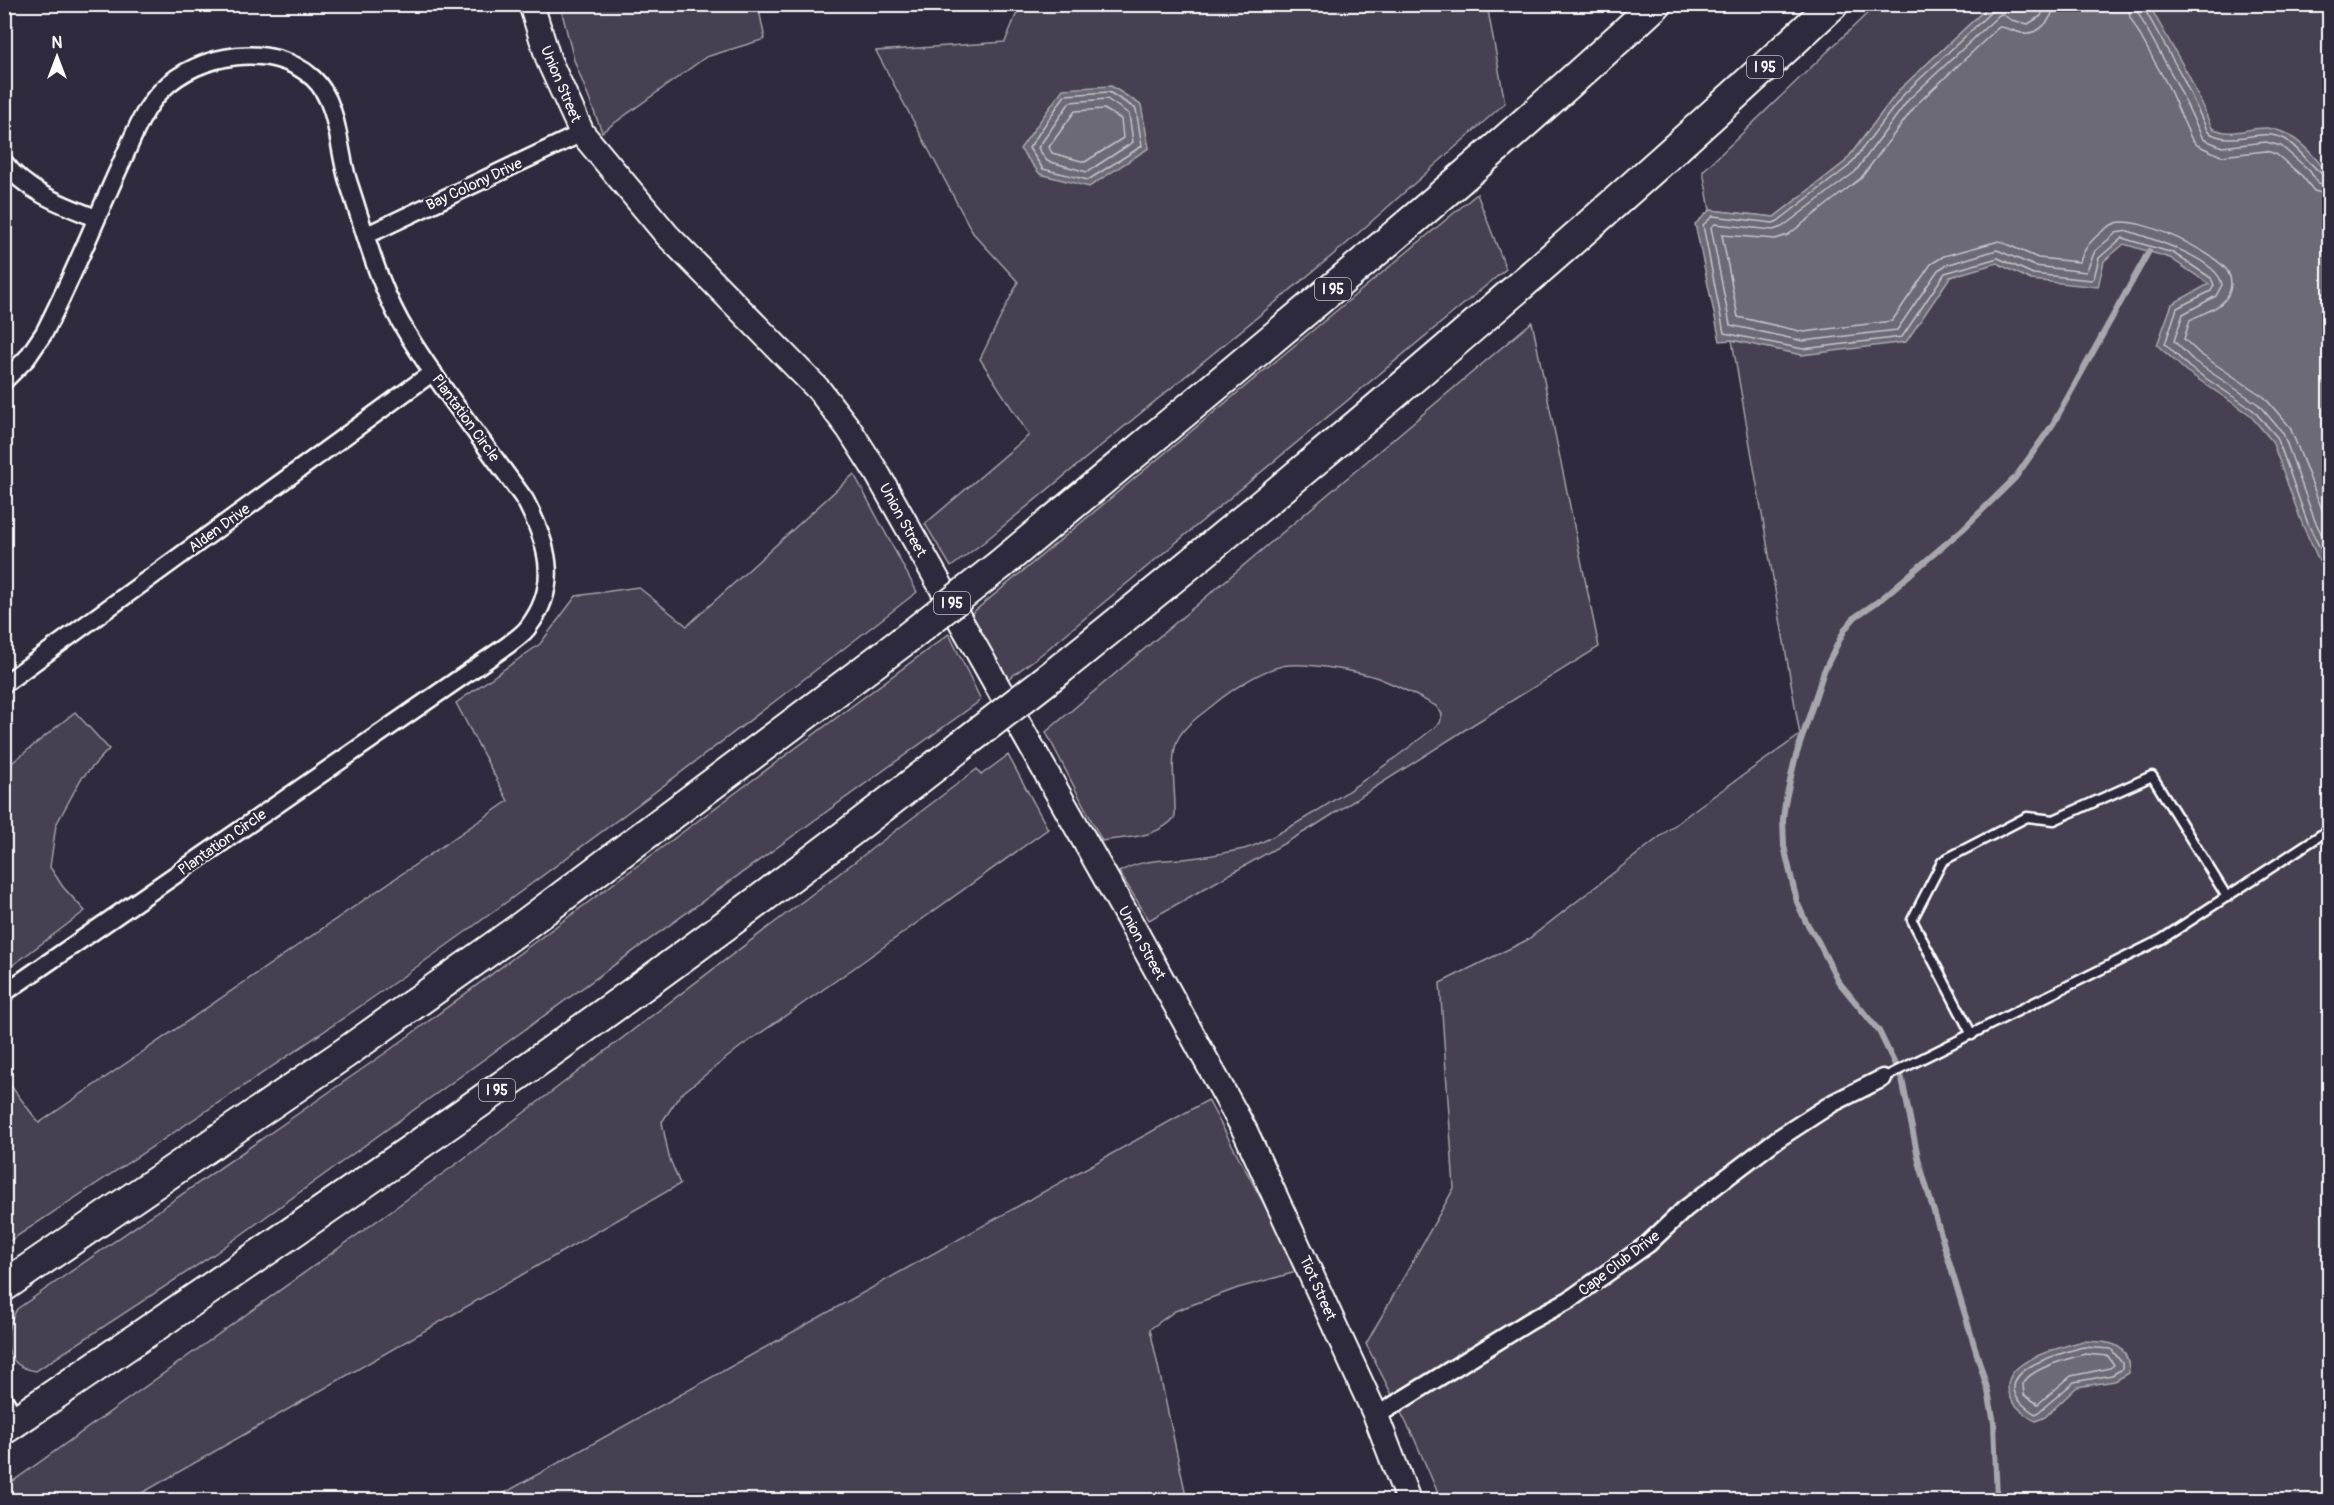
<svg xmlns="http://www.w3.org/2000/svg" width="2334" height="1505" font-family="Pangolin,sans-serif">
	<rect width="100%" height="100%" fill="#2f2a3d"/>
	<filter id="ink" filterUnits="userSpaceOnUse"><feTurbulence type="fractalNoise" baseFrequency=".0167" numOctaves="2"/><feDisplacementMap in="SourceGraphic" scale="12" xChannelSelector="R" yChannelSelector="G"/><feConvolveMatrix kernelMatrix="1 2 1 2 8 2 1 2 1" color-interpolation-filters="sRGB"/></filter>
	<g filter="url(#ink)">
		<!-- green -->
		<g fill="#464152" stroke="#a2a0a8" stroke-width="1.5">
			<path d="M 560,5 L 758,5 L 765,39 L 706,57 L 602,132 L 574,60 Z"/>
			<path d="M 1020,5 L 1487,5 L 1505,103 L 1345,245 L 984,542 L 951,567 L 925,524 L 1029,435 L 980,359 L 1018,282 L 973,233 L 876,51 L 1005,42 Z"/>
			<path d="M 1876,5 L 1990,5 L 1899,90 L 1845,162 L 1774,217 L 1710,210 L 1703,171 Z"/>
			<path d="M 1994,5 L 2329,5 L 2329,1500 L 1441,1500 L 1414,1438 L 1366,1344 L 1454,1188 L 1440,983 L 1527,940 L 1698,807 L 1800,735 L 1732,340 L 1802,355 Z"/>
			<path d="M 1477,194 L 1506,269 L 1043,653 L 1008,679 L 971,614 Z"/>
			<path d="M 1532,322 L 1599,647 L 1474,724 L 1313,827 L 1149,920 L 1119,872 C 1140,860 1157,861 1181,859 C 1201,858 1224,853 1244,849 C 1263,844 1280,832 1297,823 C 1350,792 1393,761 1440,723 L 1442,714 L 1436,706 C 1419,697 1401,687 1383,680 C 1365,672 1309,663 1289,665 C 1265,667 1231,690 1213,705 C 1201,715 1180,728 1176,744 C 1170,763 1176,796 1175,817 C 1158,838 1128,837 1102,841 L 1046,732 Z"/>
			<path d="M 854,474 L 917,592 C 770,706 622,818 471,928 C 319,1038 161,1141 5,1244 L 5,1078 L 39,1123 L 508,801 L 456,703 L 540,644 L 576,596 L 638,587 L 687,626 Z"/>
			<path d="M 949,634 L 981,700 L 213,1255 L 36,1371 C 1,1366 2,1333 17,1309 L 391,1049 Z"/>
			<path d="M 75,712 L 109,749 L 81,779 L 56,825 L 50,867 L 63,887 L 85,911 L 5,971 L 5,773 L 13,762 Z"/>
			<path d="M 1008,755 L 1048,829 L 854,968 L 739,1048 L 680,1095 L 662,1122 L 669,1157 L 680,1184 L 130,1500 L 5,1500 L 5,1487 L 459,1162 L 977,769 L 981,775 Z"/>
			<path d="M 1208,1100 L 1300,1271 L 1238,1288 L 1175,1311 L 1150,1329 L 1187,1500 L 492,1500 Z"/>
		</g>
		<!-- water -->
		<g fill="#6d6a77" stroke="#a7a6ad" stroke-width="1.5">
			<path d="M 2035,4 L 2149,5 L 2189,76 L 2212,128 C 2232,138 2247,127 2267,128 C 2293,130 2316,157 2329,176 L 2329,582 L 2303,526 L 2272,441 L 2249,414 L 2186,371 L 2157,345 L 2172,304 L 2209,284 L 2170,258 L 2124,244 L 2104,261 L 2098,287 L 2031,280 L 1997,263 L 1950,277 L 1906,342 L 1802,355 L 1732,340 L 1720,341 L 1695,224 L 1710,210 L 1774,217 L 1845,162 L 1899,90 L 1990,5 L 2005,5 L 2026,11 Z"/>
			<path d="M 1111,86 L 1141,105 L 1149,148 L 1089,187 L 1040,174 L 1020,149 L 1063,89 Z"/>
			<path d="M 2083,1341 C 2109,1342 2129,1341 2129,1373 L 2115,1381 L 2077,1387 L 2045,1417 L 2036,1421 C 2028,1418 2013,1405 2010,1396 C 1996,1361 2060,1348 2083,1341 Z"/>
		</g>
		<g fill="none" stroke-linecap="round" stroke-linejoin="round">
			<!-- shore -->
			<g stroke="#c5c3c9" stroke-width="1.5">
				<path d="M 1994,4 L 1992,11 L 1904,94 L 1849,166 L 1778,221 L 1773,223 L 1713,216 L 1703,225 L 1724,333 L 1803,349 L 1902,337 L 1945,273 L 1998,258 L 2033,274 L 2091,280 L 2094,278 L 2099,258 L 2122,238 L 2173,253 L 2211,278 L 2214,285 L 2211,291 L 2177,308 L 2165,344 L 2189,367 L 2253,410 L 2277,437 L 2308,524 L 2330,568"/>
				<path d="M 2045,4 L 2041,16 L 2028,24 L 2011,20 L 2002,14 L 1999,15 L 1909,99 L 1855,172 L 1782,227 L 1773,230 L 1715,224 L 1711,227 L 1730,325 L 1803,341 L 1897,330 L 1938,270 L 1946,265 L 1997,250 L 2035,266 L 2086,272 L 2095,251 L 2116,233 L 2128,231 C 2150,238 2219,259 2222,285 L 2216,296 L 2183,314 L 2174,341 L 2194,361 L 2258,404 L 2283,433 L 2315,521 L 2330,551"/>
				<path d="M 2054,4 C 2053,20 2039,35 2022,33 C 2014,32 2007,27 1999,27 L 1916,105 L 1861,178 L 1788,235 L 1775,239 L 1722,235 L 1738,317 L 1804,332 L 1892,321 L 1931,264 L 1944,256 L 1999,241 L 2038,258 L 2079,262 C 2082,259 2082,254 2085,250 C 2090,241 2106,226 2116,223 C 2137,215 2217,253 2228,272 C 2232,279 2232,288 2228,295 C 2222,308 2202,313 2190,320 L 2184,339 L 2200,354 L 2264,397 L 2290,427 L 2330,530"/>
				<path d="M 2128,4 L 2130,17 L 2168,86 L 2191,138 L 2197,145 L 2221,156 L 2266,151 L 2276,154 L 2302,176 L 2314,191 L 2330,195"/>
				<path d="M 2137,4 L 2138,13 L 2176,82 L 2203,139 L 2222,147 L 2266,142 L 2281,146 L 2309,170 L 2318,183 L 2330,186"/>
				<path d="M 2144,4 L 2145,10 L 2183,78 L 2208,132 C 2233,148 2259,126 2285,139 C 2297,146 2321,178 2330,179"/>
				<path d="M 1109,92 L 1136,109 L 1142,146 L 1088,180 L 1043,169 L 1029,148 L 1065,95 Z"/>
				<path d="M 1107,99 L 1129,114 L 1133,142 L 1087,172 L 1047,161 L 1038,148 L 1070,102 Z"/>
				<path d="M 1104,109 L 1121,119 L 1123,138 L 1085,162 L 1052,153 L 1049,147 L 1075,111 Z"/>
				<path d="M 2083,1347 L 2111,1349 L 2122,1363 L 2122,1369 L 2112,1375 L 2074,1382 L 2036,1414 C 2031,1412 2019,1402 2016,1396 C 2002,1366 2065,1353 2083,1347 Z"/>
				<path d="M 2085,1354 L 2108,1356 L 2114,1365 L 2110,1368 L 2071,1376 L 2038,1404 L 2024,1395 L 2023,1384 C 2030,1368 2068,1359 2085,1354 Z"/>
			</g>
			<!-- stream -->
			<path stroke="#a7a6ad" stroke-width="6" d="M 1997,1500 L 1994,1423 L 1988,1391 L 1919,1162 L 1902,1079 L 1879,1031 L 1838,981 L 1818,941 L 1806,922 L 1797,902 L 1784,846 L 1783,819 L 1785,803 L 1795,759 L 1824,671 L 1845,629 L 1855,617 L 1880,600 L 1963,529 L 2015,478 L 2053,424 L 2149,251"/>
			<!-- service casing -->
			<g stroke="#fff" stroke-width="13">
				<g id="service">
					<path d="M 1972,1035 L 1912,920 L 1942,862 L 1946,859 L 2027,817 L 2054,820 L 2152,776 L 2227,897"/>
					<path d="M 1883,1078 L 2162,939 L 2330,829"/>
					<path d="M 4,1392 L 18,1415"/>
				</g>
			</g>
			<!-- minor casing -->
			<g stroke="#fff" stroke-width="21">
				<g id="minor">
					<path d="M 4,162 C 26,192 63,205 96,218"/>
					<path d="M 367,235 L 582,133"/>
					<path d="M 4,381 L 27,358 L 44,333 C 72,279 95,221 120,166 C 132,140 142,110 162,90 C 198,53 273,41 313,78 C 339,102 338,149 348,181 C 365,232 379,289 408,335 C 443,392 486,445 525,500 C 547,542 561,584 529,626 C 524,634 515,639 508,645 L 4,993"/>
					<path d="M 4,684 L 433,372"/>
					<path d="M 1376,1416 L 1530,1321 L 1569,1300 L 1648,1244 L 1685,1209 L 1776,1140 L 1833,1103 L 1883,1078"/>
				</g>
			</g>
			<!-- secondary casing -->
			<g stroke="#fff" stroke-width="28">
				<path id="secondary" d="M 531,4 L 549,61 L 582,133 L 667,235 L 819,390 L 849,429 L 877,473 L 1122,907 L 1245,1131 L 1376,1416 L 1408,1500"/>
			</g>
			<!-- motorway casing -->
			<g stroke="#fff" stroke-width="34">
				<g id="motorway">
					<path d="M 1001,564 C 1222,380 1445,200 1656,4"/>
					<path d="M 1054,674 C 1321,460 1583,238 1833,4"/>
					<path d="M 4,1286 L 345,1053 L 519,929 L 902,642"/>
					<path d="M 4,1429 C 329,1208 654,988 962,745"/>
				</g>
			</g>
			<!-- service -->
			<use href="#service" stroke="#2f2a3d" stroke-width="8"/>
			<!-- minor -->
			<use href="#minor" stroke="#2f2a3d" stroke-width="16"/>
			<!-- secondary -->
			<use href="#secondary" stroke="#2f2a3d" stroke-width="24"/>
			<!-- motorway -->
			<use href="#motorway" stroke="#2f2a3d" stroke-width="30"/>
			<!-- motorway-bridge casing -->
			<g stroke="#fff" stroke-width="34" stroke-linecap="butt">
				<g id="motorway-bridge">
					<path d="M 902,642 L 1001,564"/>
					<path d="M 962,745 L 1054,674"/>
				</g>
			</g>
			<!-- motorway-bridge -->
			<use href="#motorway-bridge" stroke="#2f2a3d" stroke-width="30"/>
		</g>
	</g>
	<g text-anchor="middle" stroke-width="4.5" stroke-linejoin="round" paint-order="stroke">
		<!-- shield labels -->
		<g fill="#2f2a3d" stroke="#c1bfc5" stroke-width="1.5">
			<rect x="1747" y="56" width="36" height="22" rx="4.5"/>
			<rect x="1315" y="278" width="36" height="22" rx="4.5"/>
			<rect x="934" y="592" width="36" height="22" rx="4.5"/>
			<rect x="479" y="1079" width="36" height="22" rx="4.5"/>
		</g>
		<g font-size="14" font-weight="bold" fill="#fff">
			<text x="1765" y="72">I 95</text>
			<text x="1333" y="294">I 95</text>
			<text x="952" y="608">I 95</text>
			<text x="497" y="1095">I 95</text>
		</g>
		<!-- street labels -->
		<g font-size="15" fill="#fff" stroke="#2f2a3d">
			<text transform="translate(561 84) rotate(67)" y="5">Union Street</text>
			<text transform="translate(474 184) rotate(-25)" y="5">Bay Colony Drive</text>
			<text transform="translate(466 418) rotate(54)" y="5">Plantation Circle</text>
			<text transform="translate(903 520) rotate(61)" y="5">Union Street</text>
			<text transform="translate(219 528) rotate(-36)" y="5">Alden Drive</text>
			<text transform="translate(222 842) rotate(-35)" y="5">Plantation Circle</text>
			<text transform="translate(1142 943) rotate(61)" y="5">Union Street</text>
			<text transform="translate(1619 1263) rotate(-37)" y="5">Cape Club Drive</text>
			<text transform="translate(1318 1288) rotate(66)" y="5">Tiot Street</text>
		</g>
	</g>
	<!-- margin -->
	<rect width="2334" height="1505" fill="none" stroke="#2f2a3d" stroke-width="24"/>
	<rect x="12" y="12" width="2310" height="1481" fill="none" stroke="#fff" stroke-width="2" filter="url(#ink)"/>
	<!-- north arrow -->
	<g transform="translate(57 57)" stroke="#2f2a3d" stroke-width="4.5" paint-order="stroke">
	<path d="M0-4.5L10 22L0 15L-10 22Z" fill="#ffffff"/>
	<text y="-9" font-size="16" font-weight="bold" text-anchor="middle" fill="#ffffff">N</text>
	</g>
</svg>
